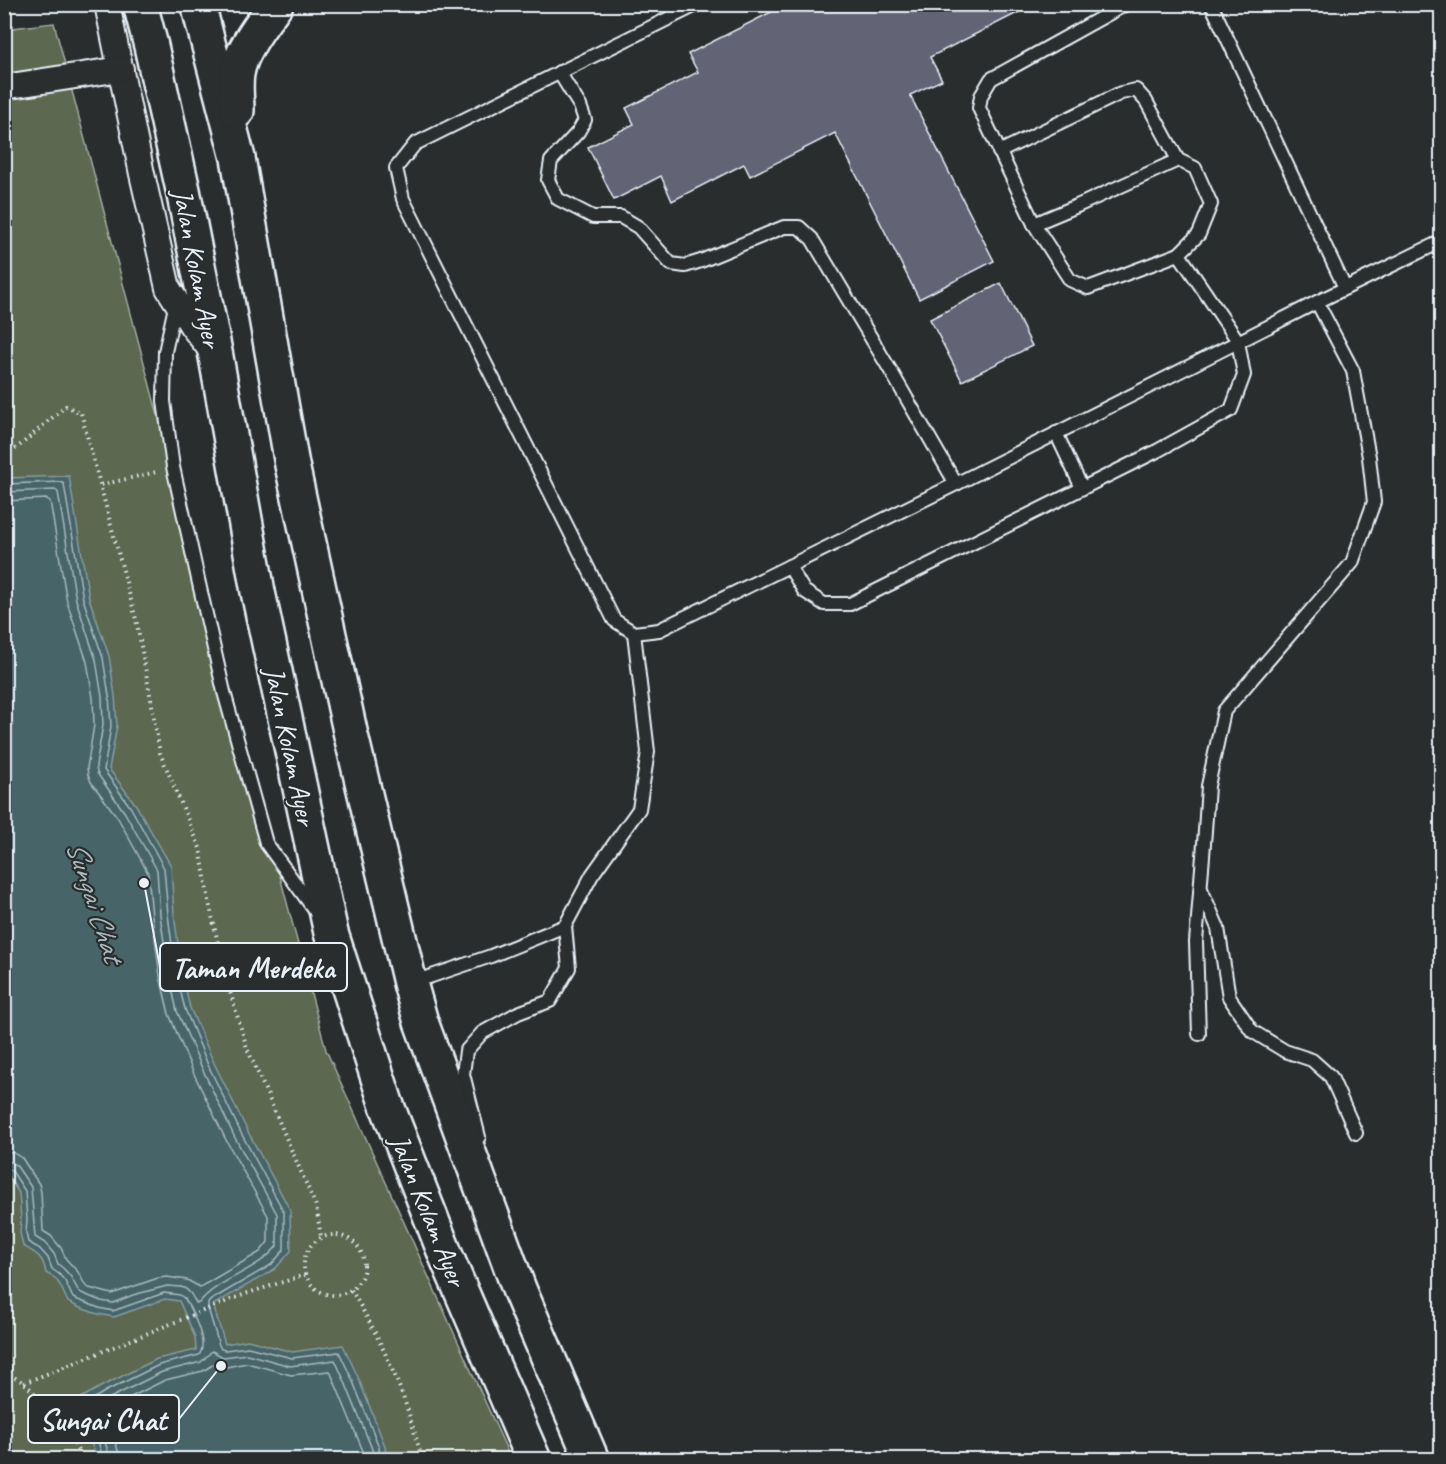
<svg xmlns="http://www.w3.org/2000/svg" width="1446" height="1464" font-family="Caveat,sans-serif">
	<rect width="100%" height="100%" fill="#2a2d2e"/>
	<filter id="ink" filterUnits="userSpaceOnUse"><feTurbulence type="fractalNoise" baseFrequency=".0167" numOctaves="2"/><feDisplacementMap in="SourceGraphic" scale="12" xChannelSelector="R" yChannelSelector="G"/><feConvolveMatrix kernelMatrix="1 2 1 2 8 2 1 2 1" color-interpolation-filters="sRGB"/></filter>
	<g filter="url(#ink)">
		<!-- green -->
		<path fill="#5c674f" stroke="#a2aca4" stroke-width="1.5" d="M 54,23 L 326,1050 L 511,1459 L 5,1459 L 4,29 Z"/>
		<!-- water -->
		<path fill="#476569" stroke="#879da2" stroke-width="1.5" d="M 69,476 L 89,598 L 109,656 L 115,696 L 117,726 L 109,769 L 136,805 L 171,866 L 174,914 L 182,973 L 190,1008 L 214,1063 L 247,1130 L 290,1210 L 291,1251 L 275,1269 L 213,1305 L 225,1344 L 248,1340 L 292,1352 L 343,1345 L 358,1377 L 385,1446 L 386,1459 L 98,1459 L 93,1447 L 68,1407 L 81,1398 L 104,1385 L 157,1359 L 196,1350 L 195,1337 L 179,1301 L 165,1299 L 114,1317 L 98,1314 L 80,1308 L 68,1302 L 60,1285 L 55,1278 L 46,1273 C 43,1256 37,1254 23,1246 L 20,1233 L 21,1220 L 19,1193 L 5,1171 L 5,478 Z"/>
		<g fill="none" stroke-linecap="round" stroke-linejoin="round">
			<!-- shore -->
			<g stroke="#a8b9bf" stroke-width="1.5">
				<path d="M 4,484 L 61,482 L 64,484 L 83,599 L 103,658 L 109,696 L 111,726 L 104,770 L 131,808 L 164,868 L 168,915 L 176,974 L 185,1009 L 208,1065 L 241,1133 L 284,1212 L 284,1250 L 271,1265 L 211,1300 L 208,1303 L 208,1308 L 219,1345 L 221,1349 L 225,1350 L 248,1347 L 292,1358 L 339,1352 L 352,1379 L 379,1447 L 380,1460"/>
				<path d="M 4,492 L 55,490 L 58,492 L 76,600 L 96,660 L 102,697 L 103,725 L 96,766 L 97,773 L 125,813 L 157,870 L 160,915 L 169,975 L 177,1011 L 202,1068 L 234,1136 L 277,1214 L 277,1246 C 257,1272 218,1278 199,1303 L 196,1303 L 191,1294 L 186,1289 L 181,1287 L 167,1286 L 133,1295 L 113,1303 L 101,1301 L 79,1292 L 71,1277 L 64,1269 L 58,1264 L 54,1254 L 45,1243 L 35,1237 L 31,1187 L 16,1165 L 11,1162 L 4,1161"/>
				<path d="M 4,501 L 47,499 L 50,501 L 67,602 L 87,662 L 93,698 L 94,725 L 87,768 L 88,775 L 91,782 L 118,818 L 148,873 L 152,916 L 160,976 L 169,1014 L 193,1072 L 226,1140 L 268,1216 L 268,1242 L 260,1252 L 200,1287 L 187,1280 L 167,1277 L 158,1278 L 112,1294 L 89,1288 L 85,1285 L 78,1272 L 66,1259 L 61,1248 L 51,1236 L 43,1231 L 41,1192 L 39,1184 L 22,1158 L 14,1153 L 4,1152"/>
				<path d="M 4,1168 L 12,1171 L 25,1191 L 27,1220 L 26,1233 L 28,1242 L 40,1249 L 48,1258 L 52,1269 L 59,1274 L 65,1281 L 73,1298 L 99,1308 L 113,1311 L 164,1293 L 180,1295 L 185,1299 C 192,1312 209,1342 199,1355 L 159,1365 L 106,1391 L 78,1408 L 77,1411 L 99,1444 L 103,1460"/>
				<path d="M 110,1460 L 105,1441 L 88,1413 L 88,1409 L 162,1372 L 201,1362 L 212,1351 L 223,1357 L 247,1354 L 290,1366 L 335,1360 L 345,1382 L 372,1449 L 373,1460"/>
				<path d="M 119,1460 C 119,1443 109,1430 100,1416 L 101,1412 L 165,1380 L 203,1371 L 214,1364 L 226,1367 L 247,1363 L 291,1375 L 330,1371 L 363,1451 L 364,1460"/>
			</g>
		</g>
		<!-- building -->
		<g fill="#636476" stroke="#e8f1f8" stroke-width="1.5">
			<path d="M 787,4 L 1035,4 L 930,57 L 942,80 L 910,95 L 994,261 L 919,299 L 835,133 L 750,176 L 744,164 L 672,201 L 661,176 L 614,200 L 588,147 L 634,124 L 626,108 L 698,72 L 688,54 Z"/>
			<path d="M 1001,283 L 1032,346 L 962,381 L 930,319 Z"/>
		</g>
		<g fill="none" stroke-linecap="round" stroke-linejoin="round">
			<!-- lane casing -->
			<g stroke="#e8f1f8" stroke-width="16">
				<g id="lane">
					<path d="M 698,4 L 415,144 L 396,168 L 403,199 L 614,620 L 634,633 L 659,630 L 956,484 L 1317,302 L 1442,241"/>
					<path d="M 1211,4 L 1345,288"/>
					<path d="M 559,72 L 580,106 L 585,120 L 578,132 L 551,161 L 548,180 L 558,199 L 593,217 L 621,217 L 638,227 L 671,264 L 685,266 L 701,261 L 784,227 L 799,227 L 812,239 L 892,373 L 956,484"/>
					<path d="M 999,152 L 1121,93 L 1136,90 L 1146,101 L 1178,160"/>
					<path d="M 1034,224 L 1070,280 L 1088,288 L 1179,254"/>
					<path d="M 176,302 L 165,352 L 164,401 L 173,467 L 200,588 L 224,692 L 266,843 L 316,912"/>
					<path d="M 1056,433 L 1082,488"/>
					<path d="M 789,566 L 804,591 L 824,604 L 850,604 L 1157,451 L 1231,410 L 1244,375 L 1238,341 L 1179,254 L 1199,234 L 1211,204 L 1195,168 L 1178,160 L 1077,206 L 1034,224 L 979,108 L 981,96 L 991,79 L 1126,4"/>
					<path d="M 1201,889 L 1218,928 L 1229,997 L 1252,1031 L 1285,1051 L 1312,1060 L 1331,1077 L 1356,1133"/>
					<path d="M 411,983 L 491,956 L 565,926"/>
					<path d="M 1199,1034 L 1196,942 L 1205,831 L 1208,786 L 1224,711 L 1352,563 L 1374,502 L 1369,457 L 1353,371 L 1317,302"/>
					<path d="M 479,1137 L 463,1074 L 466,1051 L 482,1033 L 518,1013 L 550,1001 L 569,968 L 565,926 L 592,875 L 639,809 L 648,752 L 634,633"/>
				</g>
			</g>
			<!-- street casing -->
			<g stroke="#e8f1f8" stroke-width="28">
				<g id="street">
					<path d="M 107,4 L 142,174 L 168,288 L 192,326 L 213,353"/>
					<path d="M 4,87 L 121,69"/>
				</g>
			</g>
			<!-- secondary casing -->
			<g stroke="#e8f1f8" stroke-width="38">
				<g id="secondary">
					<path d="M 140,4 L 151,46 L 183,190 L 216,357 L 258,592 L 331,933 L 386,1103 L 446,1256 L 534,1460"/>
					<path d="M 198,4 L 238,158 L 292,465 L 350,731 L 410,983 L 421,1022 L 519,1289 L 592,1460"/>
					<path d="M 237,111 C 237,99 235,86 237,74 C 240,51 263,22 276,4"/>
				</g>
			</g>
			<!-- path -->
			<g stroke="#e8f1f8" stroke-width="4" stroke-dasharray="1.5 4.5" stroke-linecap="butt">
				<path d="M 4,454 L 17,448 L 66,406 L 81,413 L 136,619 L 152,705 L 160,753 L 200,848 L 210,907 L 225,975 L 247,1048 L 316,1206 L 321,1237"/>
				<path d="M 101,485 L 156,472"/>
				<circle cx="334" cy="1265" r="30"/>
				<path d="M 351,1290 C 374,1327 394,1369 408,1411 C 413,1427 418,1443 422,1460"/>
				<path d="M 4,1372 C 11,1376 19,1379 25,1384 C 43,1400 74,1437 82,1460"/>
				<path d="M 24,1383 L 245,1294 L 305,1275"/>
			</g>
			<!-- lane -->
			<use href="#lane" stroke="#2a2d2e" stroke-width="12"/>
			<!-- street -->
			<use href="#street" stroke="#2a2d2e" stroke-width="24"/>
			<!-- secondary -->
			<use href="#secondary" stroke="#2a2d2e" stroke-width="33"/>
		</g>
	</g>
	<g text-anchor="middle" stroke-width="4.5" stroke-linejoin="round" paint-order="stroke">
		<!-- street labels -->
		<g font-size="28" fill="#e8f1f8" stroke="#2a2d2e">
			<text transform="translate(198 268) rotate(79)" y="10">Jalan Kolam Ayer</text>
			<text transform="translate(291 746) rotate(78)" y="10">Jalan Kolam Ayer</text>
			<text transform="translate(429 1210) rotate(68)" y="10">Jalan Kolam Ayer</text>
		</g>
		<!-- water labels -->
		<g font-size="30" font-style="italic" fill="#a8b9bf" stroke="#2a2d2e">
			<text transform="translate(95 901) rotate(72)" y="10">Sungai Chat</text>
		</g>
	</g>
	<!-- callouts -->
	<path fill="none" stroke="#e8f1f8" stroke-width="2" d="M144 883L160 967M221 1366L179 1419"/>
	<g fill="#e8f1f8" stroke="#2a2d2e" stroke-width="2">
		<circle cx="144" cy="883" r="6"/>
		<circle cx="221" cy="1366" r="6"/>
	</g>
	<g fill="#2a2d2e" stroke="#e8f1f8" stroke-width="2">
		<rect x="160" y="943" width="187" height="48" rx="6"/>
		<rect x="28" y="1395" width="151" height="48" rx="6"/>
	</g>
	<g font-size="30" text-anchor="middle" font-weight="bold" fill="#e8f1f8">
		<text x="253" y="978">Taman Merdeka</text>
		<text x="103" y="1430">Sungai Chat</text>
	</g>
	<!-- margin -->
	<rect width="1446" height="1464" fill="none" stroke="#2a2d2e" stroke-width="24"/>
	<rect x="12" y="12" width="1422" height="1440" fill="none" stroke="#e8f1f8" stroke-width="2" filter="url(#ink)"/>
</svg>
